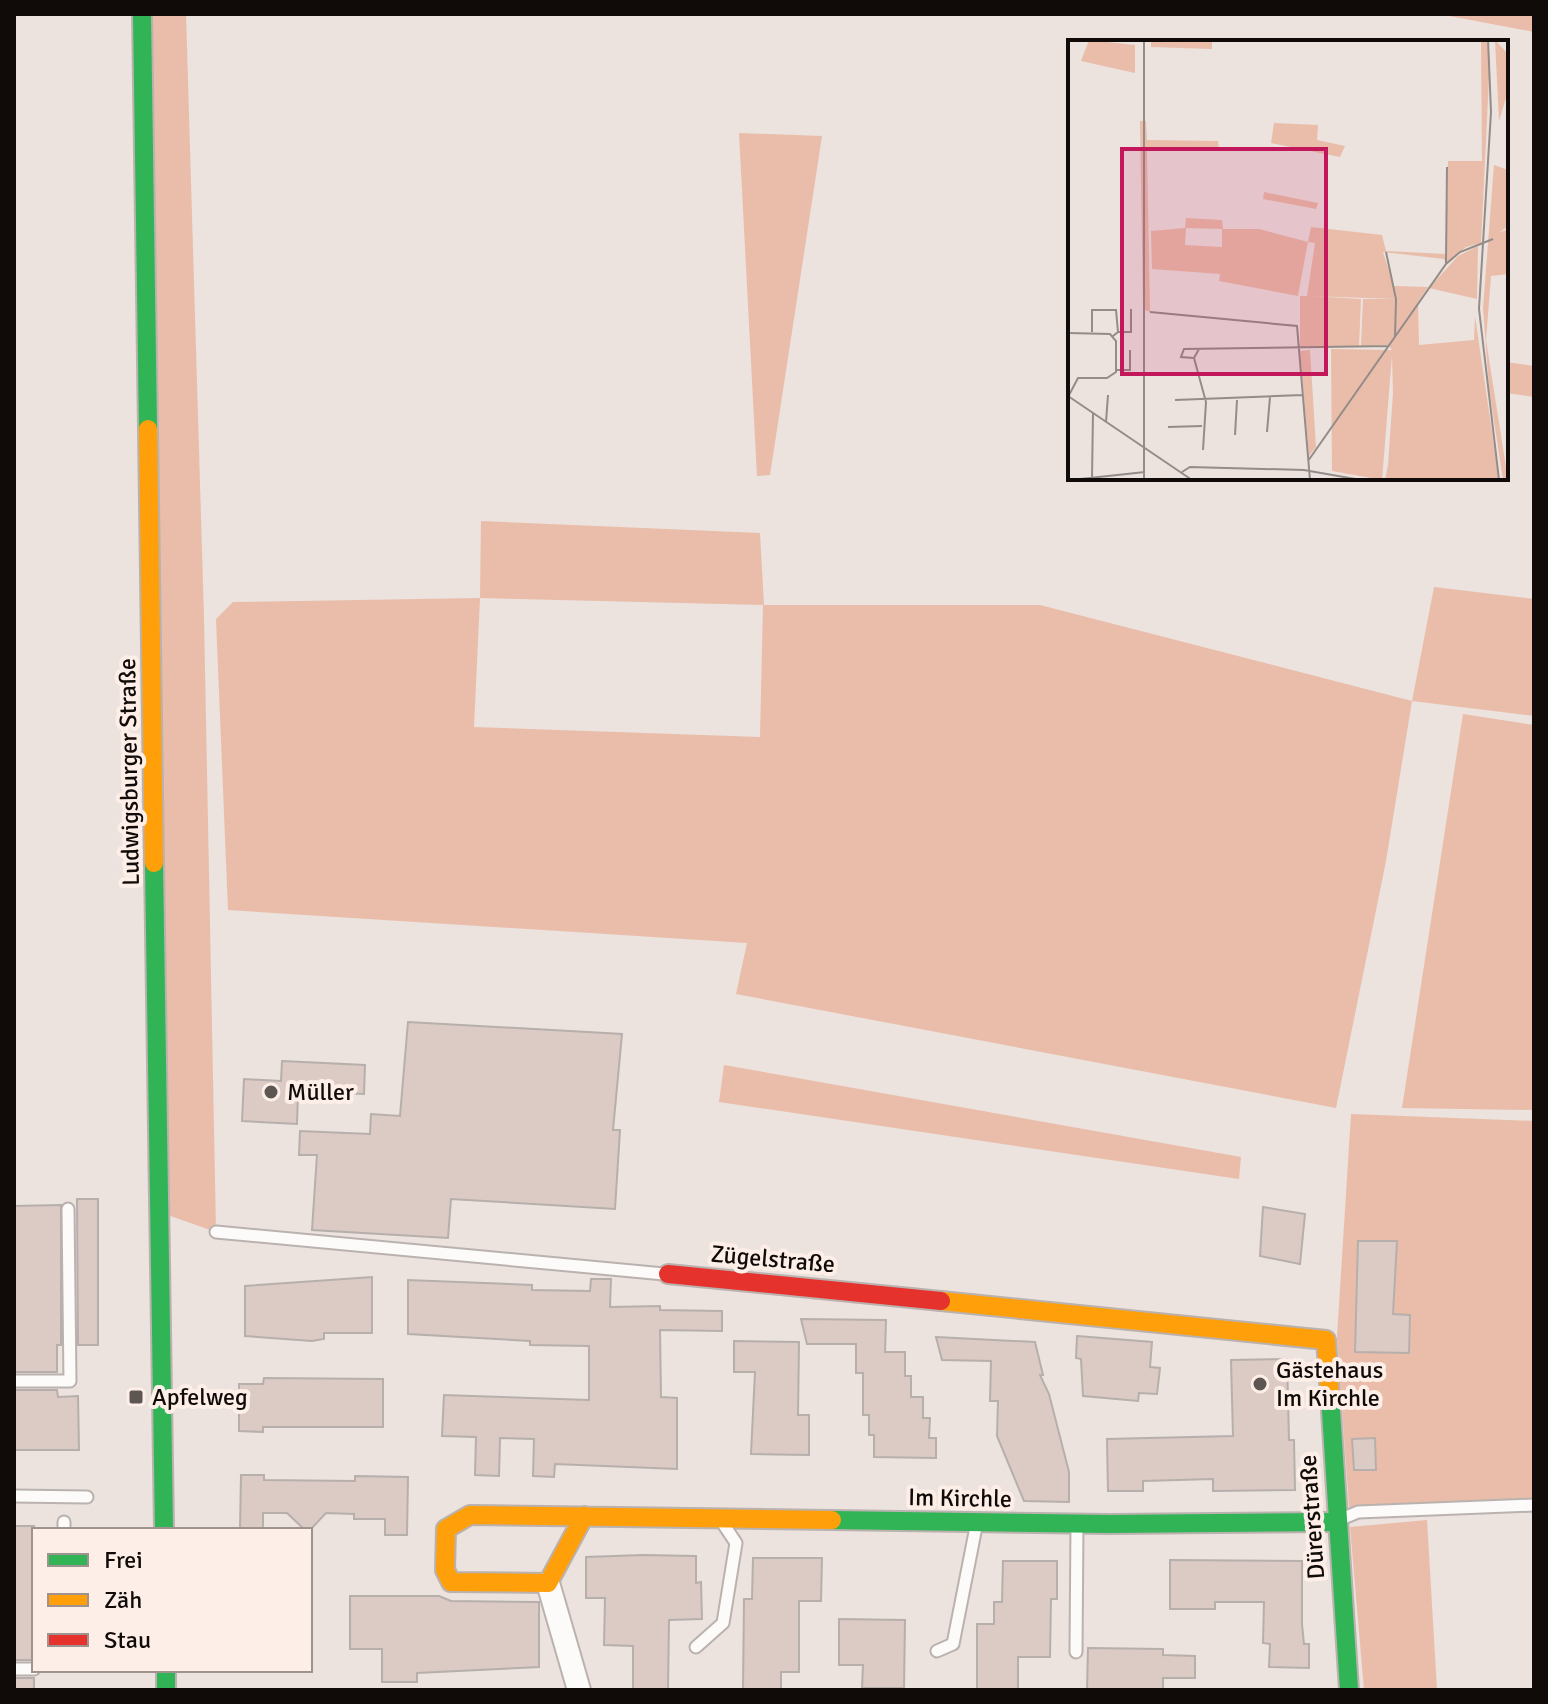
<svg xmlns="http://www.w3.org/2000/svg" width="1548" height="1704" font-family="Signika,sans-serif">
	<rect width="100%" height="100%" fill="#ece2de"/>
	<!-- green -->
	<g fill="#e9bda9" fill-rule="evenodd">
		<path d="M 142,14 L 186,14 L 204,618 L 216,1232 L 159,1212 Z"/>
		<path d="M 1439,14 L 1534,14 L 1534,32 Z"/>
		<path d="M 739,133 L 822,136 L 770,475 L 757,476 Z"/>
		<path d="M 1506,362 L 1534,366 L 1534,397 L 1506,393 Z"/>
		<path d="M 481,521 L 760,533 L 764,605 L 1040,605 L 1412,701 L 1434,587 L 1534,599 L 1534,716 L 1412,701 L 1386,861 L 1336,1108 L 736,994 L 747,943 L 228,910 L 216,619 L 233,602 L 480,598 ZM 480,598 L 763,605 L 760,737 L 474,727 Z"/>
		<path d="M 1463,714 L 1534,725 L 1534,1110 L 1402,1108 Z"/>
		<path d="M 724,1065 L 1241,1157 L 1239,1179 L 719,1102 Z"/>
		<path d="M 1351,1114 L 1534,1121 L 1534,1499 L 1349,1507 L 1337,1337 Z"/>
		<path d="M 1427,1520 L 1437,1690 L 1364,1690 L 1350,1527 Z"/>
	</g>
	<!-- building -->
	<g fill="#dbcbc4" stroke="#b7afac" stroke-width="2">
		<path d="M 408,1022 L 622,1034 L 613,1130 L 620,1130 L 615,1209 L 451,1199 L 448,1238 L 312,1230 L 317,1155 L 299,1155 L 300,1131 L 370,1134 L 371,1114 L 400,1116 Z"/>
		<path d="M 282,1061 L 365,1065 L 364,1094 L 298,1091 L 297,1124 L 242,1121 L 244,1079 L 281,1081 Z"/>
		<path d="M 77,1199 L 98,1199 L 98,1345 L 78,1345 Z"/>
		<path d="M 61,1205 L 61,1345 L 57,1345 L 57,1372 L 14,1372 L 14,1206 Z"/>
		<path d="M 1263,1207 L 1305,1214 L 1300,1264 L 1260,1256 Z"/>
		<path d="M 1358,1241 L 1397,1241 L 1393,1314 L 1410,1315 L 1409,1353 L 1355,1352 Z"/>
		<path d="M 372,1277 L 372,1333 L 324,1333 L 324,1339 L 312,1341 L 245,1336 L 245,1286 Z"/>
		<path d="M 591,1279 L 611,1279 L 610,1307 L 660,1306 L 660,1310 L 722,1311 L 722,1331 L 660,1330 L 661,1397 L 677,1398 L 677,1469 L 555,1464 L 554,1477 L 533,1476 L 534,1439 L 500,1438 L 499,1476 L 475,1475 L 476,1437 L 442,1436 L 444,1395 L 589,1400 L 589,1346 L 530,1345 L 530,1341 L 408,1334 L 408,1280 L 532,1285 L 532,1290 L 590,1291 Z"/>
		<path d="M 801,1319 L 886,1320 L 885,1352 L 905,1352 L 905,1376 L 911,1376 L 911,1397 L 923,1397 L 923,1418 L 930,1418 L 929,1438 L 936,1438 L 936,1458 L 874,1457 L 874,1435 L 869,1435 L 869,1415 L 863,1415 L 863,1373 L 856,1373 L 856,1344 L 807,1344 Z"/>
		<path d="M 1077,1336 L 1152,1342 L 1150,1367 L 1160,1368 L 1157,1394 L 1139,1393 L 1138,1401 L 1083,1396 L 1081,1359 L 1076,1358 Z"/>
		<path d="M 936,1337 L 1035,1342 L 1043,1375 L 1040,1375 L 1049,1394 L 1069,1472 L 1069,1502 L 1024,1501 L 997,1436 L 998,1401 L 990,1401 L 991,1361 L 942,1360 Z"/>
		<path d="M 734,1341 L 799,1342 L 798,1415 L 809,1415 L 809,1455 L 751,1454 L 755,1372 L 734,1372 Z"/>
		<path d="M 1287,1359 L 1289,1440 L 1294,1440 L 1295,1490 L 1213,1491 L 1213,1479 L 1143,1481 L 1143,1491 L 1108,1491 L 1107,1439 L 1233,1436 L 1231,1360 Z"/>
		<path d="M 264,1378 L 383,1379 L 383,1427 L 263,1427 L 263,1432 L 239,1431 L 239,1384 L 263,1384 Z"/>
		<path d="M 14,1390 L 57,1390 L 58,1397 L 78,1396 L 79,1450 L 14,1450 Z"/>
		<path d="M 1375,1438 L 1376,1470 L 1354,1470 L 1352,1439 Z"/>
		<path d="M 241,1475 L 264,1475 L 264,1480 L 355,1481 L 355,1476 L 408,1477 L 407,1535 L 385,1535 L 385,1519 L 354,1519 L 354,1514 L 326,1513 L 310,1530 L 305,1530 L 287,1513 L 263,1513 L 263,1530 L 240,1530 Z"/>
		<rect x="14" y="1526" width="20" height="134"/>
		<path d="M 643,1555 L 696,1556 L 696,1583 L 701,1582 L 702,1619 L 669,1620 L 668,1690 L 633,1690 L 633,1646 L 604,1645 L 605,1598 L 586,1598 L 586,1557 Z"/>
		<path d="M 753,1558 L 822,1558 L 821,1601 L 799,1601 L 799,1672 L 781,1672 L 781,1690 L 743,1690 L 744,1599 L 752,1599 Z"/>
		<path d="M 1170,1560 L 1302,1561 L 1302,1624 L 1304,1644 L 1309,1644 L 1309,1668 L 1269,1667 L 1270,1644 L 1263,1643 L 1264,1602 L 1215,1602 L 1215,1609 L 1170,1609 Z"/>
		<path d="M 1003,1561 L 1057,1561 L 1057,1599 L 1051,1599 L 1050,1657 L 1018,1657 L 1018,1690 L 977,1690 L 977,1624 L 994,1624 L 994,1602 L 1002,1602 Z"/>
		<path d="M 350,1596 L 439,1596 L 451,1601 L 539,1602 L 539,1667 L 417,1673 L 417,1682 L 382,1682 L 382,1649 L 350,1649 Z"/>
		<path d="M 839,1619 L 905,1620 L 904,1688 L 862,1688 L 863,1665 L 839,1665 Z"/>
		<path d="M 1088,1648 L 1163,1649 L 1163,1655 L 1195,1656 L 1195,1678 L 1163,1678 L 1163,1690 L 1087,1690 Z"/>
		<rect x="14" y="1678" width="20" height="12"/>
	</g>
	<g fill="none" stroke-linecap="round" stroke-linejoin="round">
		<!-- lane casing -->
		<g stroke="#bab2af" stroke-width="15">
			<g id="lane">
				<path d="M 216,1232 L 664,1274"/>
				<path d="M 14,1381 L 70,1381 L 68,1209"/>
				<path d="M 14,1496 L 87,1497"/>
				<path d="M 1339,1520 L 1358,1512 L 1534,1505"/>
				<path d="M 64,1530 L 64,1522"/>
				<path d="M 696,1647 L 723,1623 L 736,1543 L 722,1522"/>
				<path d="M 937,1651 L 953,1644 L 976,1527"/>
				<path d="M 1076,1652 L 1077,1524"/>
				<path d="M 14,1669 L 34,1669"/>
			</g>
		</g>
		<!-- street casing -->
		<g stroke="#bab2af" stroke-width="26">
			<path id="street" d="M 548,1583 L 579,1690"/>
		</g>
		<!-- fast casing -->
		<g stroke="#bab2af" stroke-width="22">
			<g id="fast">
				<path d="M 142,14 L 148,429"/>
				<path d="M 154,863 L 164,1530"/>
				<path d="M 1330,1396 L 1349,1690"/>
				<path d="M 832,1520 L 1109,1524 L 1335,1522"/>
				<path d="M 166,1670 L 166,1690"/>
			</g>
		</g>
		<!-- slow casing -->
		<g stroke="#bab2af" stroke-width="22">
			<g id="slow">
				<path d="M 148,429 L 154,863"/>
				<path d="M 941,1301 L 1326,1340 L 1330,1396"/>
				<path d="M 584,1516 L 548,1583 L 451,1582 L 445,1570 L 446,1529 L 470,1515 L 832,1520"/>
			</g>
		</g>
		<!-- jam casing -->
		<g stroke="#bab2af" stroke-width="22">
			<path id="jam" d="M 668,1274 L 941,1301"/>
		</g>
		<!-- lane -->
		<use href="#lane" stroke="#fcfbfa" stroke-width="11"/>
		<!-- street -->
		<use href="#street" stroke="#fcfbfa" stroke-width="22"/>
		<!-- fast -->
		<use href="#fast" stroke="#30b455" stroke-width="18"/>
		<!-- slow -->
		<use href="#slow" stroke="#ff9f0a" stroke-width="18"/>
		<!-- jam -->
		<use href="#jam" stroke="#e5322d" stroke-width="18"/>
	</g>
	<!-- markers -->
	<g fill="#5d5653" stroke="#fdeee8" stroke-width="3">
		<circle cx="271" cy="1092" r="8"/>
		<circle cx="1260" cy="1384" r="8"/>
		<rect x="128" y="1389" width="16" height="16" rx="4"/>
	</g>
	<g text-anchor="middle" stroke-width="8" stroke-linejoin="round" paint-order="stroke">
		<!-- street labels -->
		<g font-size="24" fill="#100b08" stroke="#fdeee8">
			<text transform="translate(129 772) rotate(-91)" y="8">Ludwigsburger Straße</text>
			<text transform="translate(773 1259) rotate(5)" y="8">Zügelstraße</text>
			<text transform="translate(960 1498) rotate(1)" y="8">Im Kirchle</text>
			<text transform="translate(1312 1517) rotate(-94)" y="8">Dürerstraße</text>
		</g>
		<!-- poi labels -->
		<g font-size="24" fill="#100b08" stroke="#fdeee8" text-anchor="start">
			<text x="287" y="1100">Müller</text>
			<text x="1276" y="1378">Gästehaus<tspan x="1276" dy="28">Im Kirchle</tspan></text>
			<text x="152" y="1405">Apfelweg</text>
		</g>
	</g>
	<!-- overview -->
	<g transform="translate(1068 40)">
		<rect width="440" height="440" fill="#ece2de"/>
		<path d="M 21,0 L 67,5 L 67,33 L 13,21 ZM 413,0 L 418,0 L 422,17 L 413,203 L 398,207 L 378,224 L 376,219 L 315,212 L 326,246 L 360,247 L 350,262 L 351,305 L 406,300 L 407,276 L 431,440 L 317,440 L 320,425 L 325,353 L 324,315 L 314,440 L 264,431 L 263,309 L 324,310 L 320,305 L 293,306 L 295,259 L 328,259 L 242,256 L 293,259 L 291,306 L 232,308 L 232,256 L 239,256 L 247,203 L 240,202 L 230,256 L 151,241 L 152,234 L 84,229 L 83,191 L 117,188 L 118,178 L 154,180 L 155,189 L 191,189 L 240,202 L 243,187 L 314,195 L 318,211 L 378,214 L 380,121 L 414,121 ZM 118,188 L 154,189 L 154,207 L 117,205 ZM 427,0 L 440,14 L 440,51 L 431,81 ZM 83,1 L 144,1 L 144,9 L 83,7 ZM 72,81 L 78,81 L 79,100 L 150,101 L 151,111 L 79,110 L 82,272 L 75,269 ZM 206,83 L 250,85 L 249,100 L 277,106 L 272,117 L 203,103 ZM 426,125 L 440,130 L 440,186 L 431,193 L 440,189 L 440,234 L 423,236 L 418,300 L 440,440 L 435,440 L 421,348 L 415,268 ZM 196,152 L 250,163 L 248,169 L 195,159 ZM 410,206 L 409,259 L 361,248 L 390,216 ZM 242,310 L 248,407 L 241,416 L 232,311 Z" fill="#e9bda9" fill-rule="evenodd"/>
		<path fill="none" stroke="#948c88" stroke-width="2" d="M 76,0 L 76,440M 420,0 L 423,72 L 411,269 L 431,440M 318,212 L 328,259 L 327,297M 378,223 L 379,127M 82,272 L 229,286 L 242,440M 24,292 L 24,270 L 48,270 L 50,292 L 45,296M 50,292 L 63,292 L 63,269M 0,293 L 42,294 L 48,301 L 48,332 L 39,338 L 10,338 L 0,357M 131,309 L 126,318 L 113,317 L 116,309 L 321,306M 126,318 L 138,362 L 135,410M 48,330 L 62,330 L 62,310M 0,356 L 124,440M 107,360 L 234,355M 38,382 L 40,355M 100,387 L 134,386M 199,392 L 202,357M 167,395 L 169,360M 240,421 L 378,224 L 392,212 L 425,199M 114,432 L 122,427 L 236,430 L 293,440M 24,438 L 25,373M 3,440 L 77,432"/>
		<path fill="#c2185b" fill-opacity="0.15" stroke="#c2185b" stroke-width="4" d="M 54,109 L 258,109 L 258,334 L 54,334 Z"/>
		<rect width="440" height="440" fill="none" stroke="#100b08" stroke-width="4"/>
	</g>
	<!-- border -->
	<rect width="1548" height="1704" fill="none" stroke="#100b08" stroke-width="32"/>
	<!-- legend -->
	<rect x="32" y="1528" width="280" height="144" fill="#fdeee8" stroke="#9e938e" stroke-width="2"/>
	<rect x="48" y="1554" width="40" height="12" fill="#30b455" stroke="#9e938e" stroke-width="2"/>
	<text x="104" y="1568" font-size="24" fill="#100b08">Frei</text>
	<rect x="48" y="1594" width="40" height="12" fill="#ff9f0a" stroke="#9e938e" stroke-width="2"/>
	<text x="104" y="1608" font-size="24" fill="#100b08">Zäh</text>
	<rect x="48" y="1634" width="40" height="12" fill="#e5322d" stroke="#9e938e" stroke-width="2"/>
	<text x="104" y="1648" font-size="24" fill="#100b08">Stau</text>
</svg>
